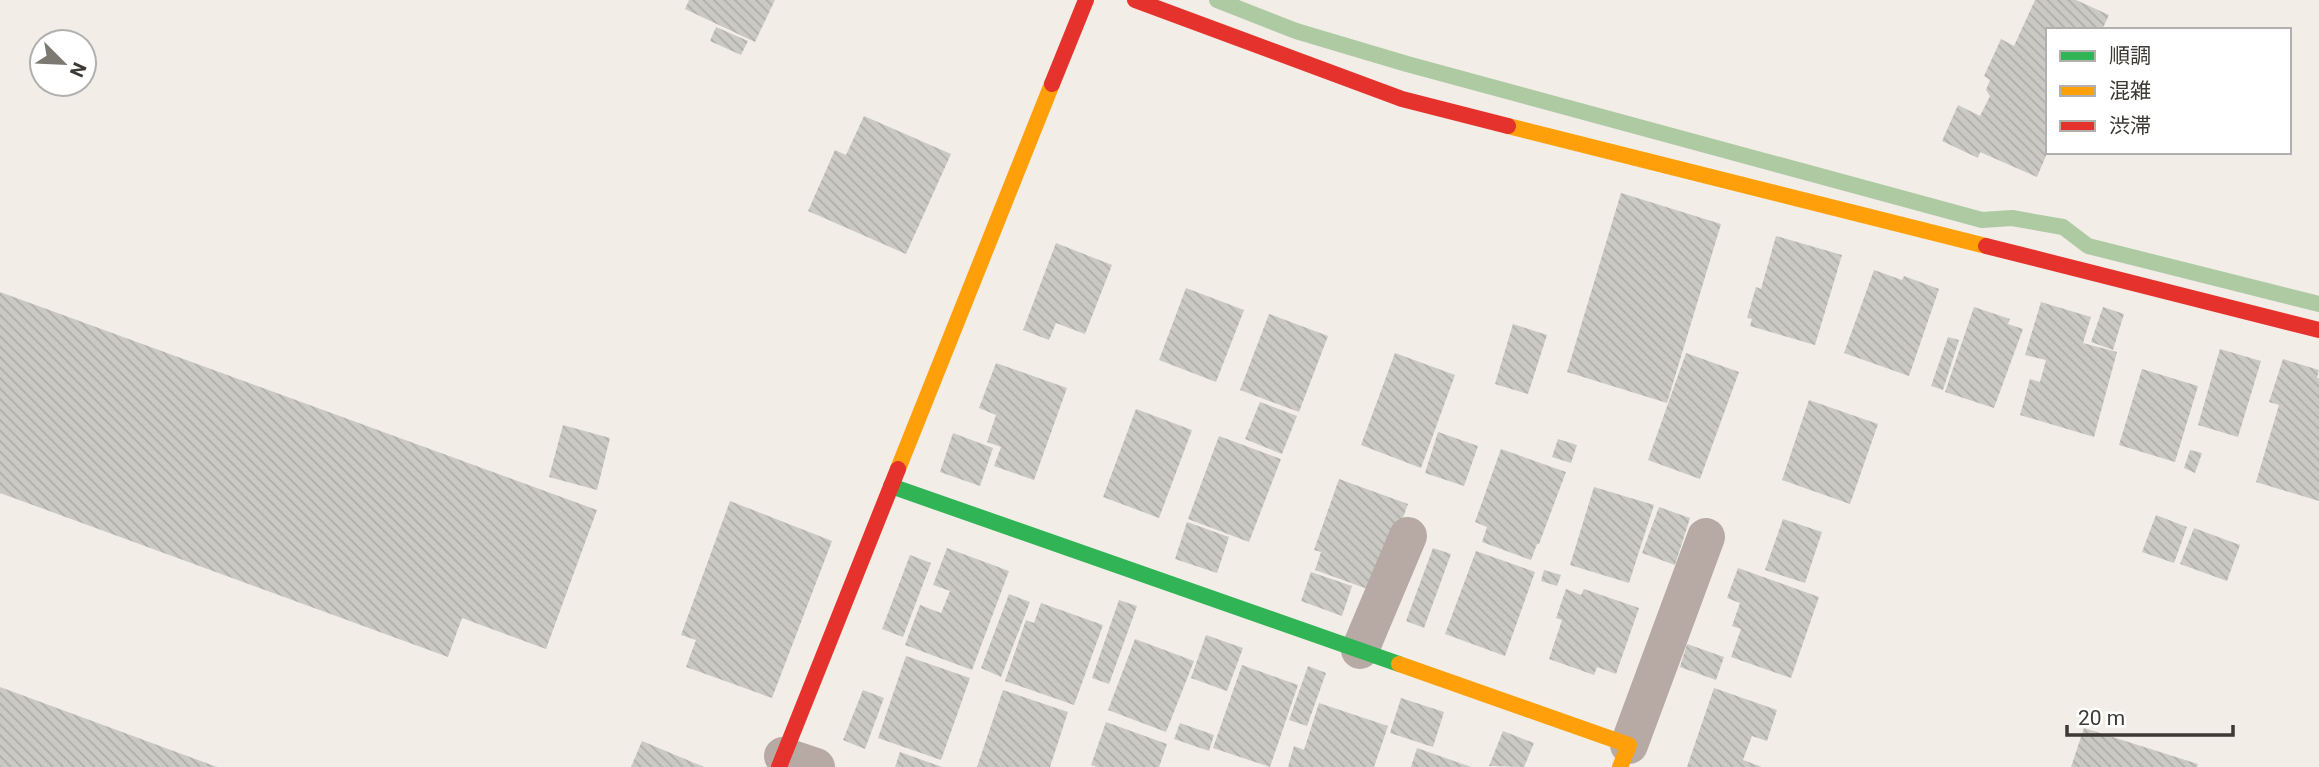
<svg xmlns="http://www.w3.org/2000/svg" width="2319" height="767" font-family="Roboto,'Noto Sans JP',sans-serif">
	<defs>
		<pattern id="building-back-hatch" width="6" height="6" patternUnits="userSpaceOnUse" patternTransform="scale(1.75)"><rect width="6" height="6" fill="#cbc9c3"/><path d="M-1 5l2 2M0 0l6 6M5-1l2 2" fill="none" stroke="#afada8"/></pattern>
	</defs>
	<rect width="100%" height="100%" fill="#f2ede6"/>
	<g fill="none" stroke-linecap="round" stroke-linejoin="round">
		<!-- stream -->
		<path stroke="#adcaa3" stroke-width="16" d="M 1217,0 L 1296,31 L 1407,64 L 1982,220 L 2012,218 L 2063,227 L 2088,246 L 2319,304"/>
	</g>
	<!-- building -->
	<g fill="url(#building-back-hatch)">
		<path d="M 689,0 L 775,0 L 755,42 L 685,9 Z"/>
		<path d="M 2035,0 L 2076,0 L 2109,15 L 2102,30 L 2048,30 L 2048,151 L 2037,177 L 1980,152 L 1978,158 L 1942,141 L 1958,105 L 1980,116 L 1990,96 L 1986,90 L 1990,80 L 1984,76 L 2001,39 L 2014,46 Z"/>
		<path d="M 716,27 L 748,41 L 741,55 L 710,41 Z"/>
		<path d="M 864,116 L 951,154 L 906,254 L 808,211 L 835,150 L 846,155 Z"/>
		<path d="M 1621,193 L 1721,224 L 1667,403 L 1567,372 Z"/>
		<path d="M 1776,236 L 1842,255 L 1815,345 L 1750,326 L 1752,319 L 1747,318 L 1756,287 L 1761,289 Z"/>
		<path d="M 1056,243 L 1112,265 L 1085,334 L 1056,323 L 1049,340 L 1023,330 Z"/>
		<path d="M 1874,270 L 1902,280 L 1904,276 L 1939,289 L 1909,376 L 1844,353 Z"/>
		<path d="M 1186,288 L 1244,310 L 1216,382 L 1159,360 Z"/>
		<path d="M 0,292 L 597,510 L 546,649 L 462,618 L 448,657 L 0,493 Z"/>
		<path d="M 2041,302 L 2091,317 L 2083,343 L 2117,352 L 2094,437 L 2020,415 L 2030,379 L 2040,382 L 2046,360 L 2025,355 Z"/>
		<path d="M 1974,307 L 2010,319 L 2008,324 L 2023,329 L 1994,408 L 1945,392 Z"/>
		<path d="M 2103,307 L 2124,314 L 2113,350 L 2091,342 Z"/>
		<path d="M 1269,314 L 1328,336 L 1299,412 L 1240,390 Z"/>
		<path d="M 1513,324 L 1547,335 L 1528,394 L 1495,384 Z"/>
		<path d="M 1948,337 L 1959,340 L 1943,390 L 1931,386 Z"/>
		<path d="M 2220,349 L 2261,361 L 2238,437 L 2198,425 Z"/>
		<path d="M 1395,353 L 1455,375 L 1421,468 L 1361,445 Z"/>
		<path d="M 1686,353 L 1739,372 L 1700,479 L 1648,460 Z"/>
		<path d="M 2283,359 L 2319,370 L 2317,378 L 2319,378 L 2319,501 L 2256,482 L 2279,405 L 2269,402 Z"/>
		<path d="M 996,363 L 1067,388 L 1034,480 L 994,466 L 1001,447 L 987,442 L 996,415 L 979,408 Z"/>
		<path d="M 2142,369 L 2198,386 L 2175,462 L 2119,445 Z"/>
		<path d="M 1809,400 L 1878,424 L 1850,504 L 1782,480 Z"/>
		<path d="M 1260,402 L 1297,416 L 1282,454 L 1245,439 Z"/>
		<path d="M 1136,409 L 1192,430 L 1159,518 L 1103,497 Z"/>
		<path d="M 563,425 L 610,438 L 597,490 L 549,477 Z"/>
		<path d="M 1438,432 L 1478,446 L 1464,486 L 1425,473 Z"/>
		<path d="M 953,433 L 993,448 L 980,486 L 940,472 Z"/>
		<path d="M 1219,436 L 1281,459 L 1249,542 L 1188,519 Z"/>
		<path d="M 1558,439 L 1577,445 L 1571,463 L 1552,457 Z"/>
		<path d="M 1501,449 L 1566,472 L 1539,544 L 1537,544 L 1531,560 L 1482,542 L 1487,527 L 1475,522 Z"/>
		<path d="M 2190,450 L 2202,453 L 2195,473 L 2184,468 Z"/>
		<path d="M 1339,479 L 1408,504 L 1376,592 L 1315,570 L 1321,552 L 1314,550 Z"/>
		<path d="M 1594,487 L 1654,505 L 1629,583 L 1570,565 Z"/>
		<path d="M 730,501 L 832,541 L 772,698 L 686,667 L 696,640 L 681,635 Z"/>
		<path d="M 1659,507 L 1690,518 L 1675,565 L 1642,553 Z"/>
		<path d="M 2156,515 L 2187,527 L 2174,563 L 2142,552 Z"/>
		<path d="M 1783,519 L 1822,532 L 1805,583 L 1765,570 Z"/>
		<path d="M 1187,522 L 1229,537 L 1217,573 L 1175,559 Z"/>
		<path d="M 2194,528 L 2240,545 L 2227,581 L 2180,564 Z"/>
		<path d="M 947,548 L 1009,571 L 972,670 L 905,645 L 920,605 L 941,613 L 950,591 L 933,585 Z"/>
		<path d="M 1433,548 L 1451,554 L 1424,628 L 1406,621 Z"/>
		<path d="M 1476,551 L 1535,572 L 1505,656 L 1445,634 Z"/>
		<path d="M 910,555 L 931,563 L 903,637 L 882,629 Z"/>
		<path d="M 1738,568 L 1819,597 L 1791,678 L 1731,657 L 1741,629 L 1732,626 L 1740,603 L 1727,598 Z"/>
		<path d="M 1544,570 L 1561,575 L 1557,586 L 1541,581 Z"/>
		<path d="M 1311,572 L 1352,586 L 1342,616 L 1301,601 Z"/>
		<path d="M 1566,589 L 1581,595 L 1584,589 L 1639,608 L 1616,674 L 1597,667 L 1594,675 L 1549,659 L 1562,620 L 1556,618 Z"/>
		<path d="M 1009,594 L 1030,602 L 1001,677 L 981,668 Z"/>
		<path d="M 1119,600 L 1137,606 L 1109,684 L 1092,678 Z"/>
		<path d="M 1041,603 L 1103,625 L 1074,705 L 1005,681 L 1026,620 L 1034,623 Z"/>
		<path d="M 1206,635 L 1243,648 L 1227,691 L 1191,678 Z"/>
		<path d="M 1135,639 L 1194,661 L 1166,732 L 1108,710 Z"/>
		<path d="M 1687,644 L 1724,657 L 1716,680 L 1680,667 Z"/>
		<path d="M 906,656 L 970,678 L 941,760 L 878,738 Z"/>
		<path d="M 1242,665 L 1298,685 L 1270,767 L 1213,748 Z"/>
		<path d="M 1308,666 L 1326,673 L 1307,726 L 1289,720 Z"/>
		<path d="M 0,687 L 217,767 L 0,767 Z"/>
		<path d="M 1714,688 L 1777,710 L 1767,741 L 1752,736 L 1743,760 L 1762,767 L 1687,767 Z"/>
		<path d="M 863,690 L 884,698 L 865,749 L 843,740 Z"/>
		<path d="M 1003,690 L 1068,712 L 1050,767 L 977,767 Z"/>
		<path d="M 1401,698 L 1444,712 L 1433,747 L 1390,733 Z"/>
		<path d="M 1319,703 L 1388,726 L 1374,767 L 1288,767 L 1294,746 L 1304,750 Z"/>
		<path d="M 1106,722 L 1167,744 L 1159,767 L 1097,767 L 1091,765 Z"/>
		<path d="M 1180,723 L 1214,735 L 1209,751 L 1174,739 Z"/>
		<path d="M 2084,728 L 2198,764 L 2197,767 L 2071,767 Z"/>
		<path d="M 1503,731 L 1534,743 L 1524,767 L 1489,766 Z"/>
		<path d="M 642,741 L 704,767 L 631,767 Z"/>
		<path d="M 1417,748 L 1471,767 L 1411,767 Z"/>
		<path d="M 900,752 L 942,767 L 895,767 Z"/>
	</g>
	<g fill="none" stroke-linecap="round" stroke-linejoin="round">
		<!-- street -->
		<g stroke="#b7aaa4" stroke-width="38">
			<path d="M 1360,650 L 1408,536"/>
			<path d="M 1629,745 L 1706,537"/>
			<path d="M 783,756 L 816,767"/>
		</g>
		<!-- fast -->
		<path stroke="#30b455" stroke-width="16" d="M 891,486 L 1399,664"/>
		<!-- slow -->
		<g stroke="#ff9f0a" stroke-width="16">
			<path d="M 1508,126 L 1986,246"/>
			<path d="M 898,469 L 1052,84"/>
			<path d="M 1399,664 L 1629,745 L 1620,767"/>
		</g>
		<!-- jam -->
		<g stroke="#e5322d" stroke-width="16">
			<path d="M 1135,0 L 1402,99 L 1508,126"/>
			<path d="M 1052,84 L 1086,0"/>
			<path d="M 1986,246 L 2319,330"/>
			<path d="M 779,767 L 898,469"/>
		</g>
	</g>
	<!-- legend -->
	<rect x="2046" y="28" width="245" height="126" fill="#ffffff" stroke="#b1b0ae" stroke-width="2"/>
	<rect x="2060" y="51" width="35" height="10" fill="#30b455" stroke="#b1b0ae" stroke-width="2"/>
	<text x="2109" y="63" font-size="21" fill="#3d3934">順調</text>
	<rect x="2060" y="86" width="35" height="10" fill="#ff9f0a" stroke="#b1b0ae" stroke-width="2"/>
	<text x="2109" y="98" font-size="21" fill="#3d3934">混雑</text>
	<rect x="2060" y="121" width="35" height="10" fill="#e5322d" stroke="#b1b0ae" stroke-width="2"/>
	<text x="2109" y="133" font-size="21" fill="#3d3934">渋滞</text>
	<!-- north arrow -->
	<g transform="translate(63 63) rotate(114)"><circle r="33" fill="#ffffff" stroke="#b1b0ae" stroke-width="2"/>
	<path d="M0-5L12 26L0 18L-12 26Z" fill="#7c7872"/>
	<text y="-10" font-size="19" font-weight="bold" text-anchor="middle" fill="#3d3934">N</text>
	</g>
	<!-- scale -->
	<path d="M2067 725v10h166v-10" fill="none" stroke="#3d3934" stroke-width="3.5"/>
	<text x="2078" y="725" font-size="21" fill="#3d3934" stroke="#ffffff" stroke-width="5" paint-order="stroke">20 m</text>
</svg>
